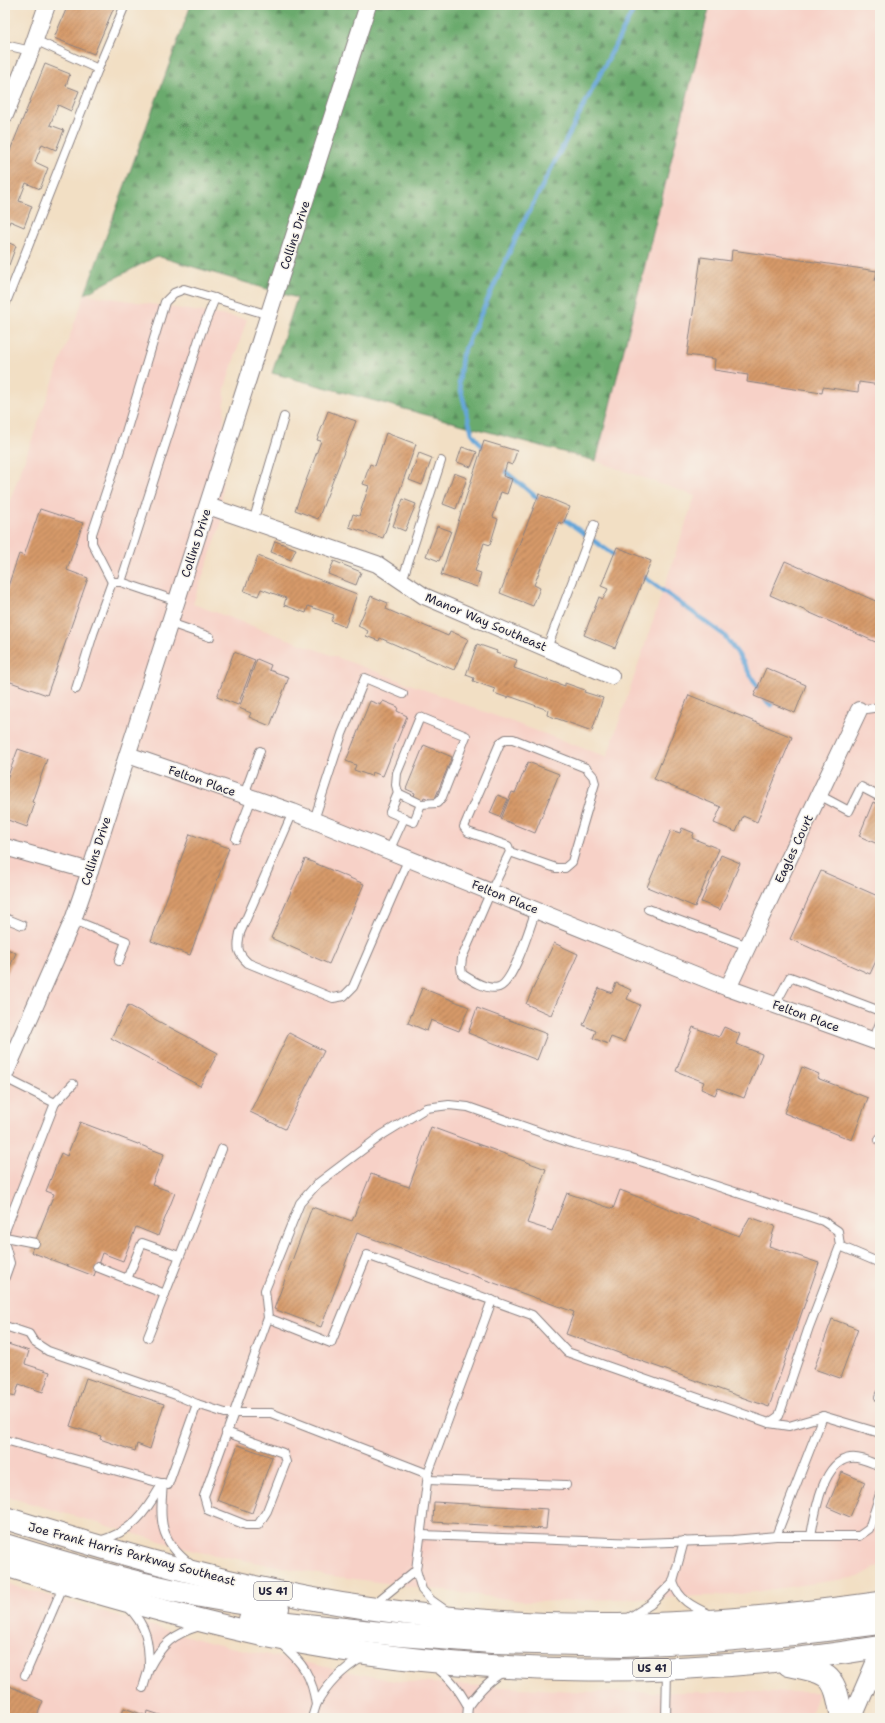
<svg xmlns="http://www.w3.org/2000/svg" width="885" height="1723" font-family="'Shantell Sans',sans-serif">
	<defs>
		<pattern id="forest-firs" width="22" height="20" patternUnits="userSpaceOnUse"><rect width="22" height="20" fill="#6baa6d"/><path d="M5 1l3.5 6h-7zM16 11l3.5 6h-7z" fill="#588a5b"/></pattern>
		<pattern id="building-hatch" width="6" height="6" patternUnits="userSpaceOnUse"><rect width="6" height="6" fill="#d69a69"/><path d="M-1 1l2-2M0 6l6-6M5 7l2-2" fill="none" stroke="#ad7d58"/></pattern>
	</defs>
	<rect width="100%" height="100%" fill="#f7f3e8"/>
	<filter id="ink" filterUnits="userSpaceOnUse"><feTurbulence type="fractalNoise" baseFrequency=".025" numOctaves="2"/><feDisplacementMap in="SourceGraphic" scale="8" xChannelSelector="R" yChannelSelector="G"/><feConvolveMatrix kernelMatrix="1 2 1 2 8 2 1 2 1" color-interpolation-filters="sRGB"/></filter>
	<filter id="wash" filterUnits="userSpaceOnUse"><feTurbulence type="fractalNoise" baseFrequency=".012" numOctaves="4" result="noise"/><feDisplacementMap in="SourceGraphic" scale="16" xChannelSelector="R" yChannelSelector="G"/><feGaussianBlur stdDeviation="0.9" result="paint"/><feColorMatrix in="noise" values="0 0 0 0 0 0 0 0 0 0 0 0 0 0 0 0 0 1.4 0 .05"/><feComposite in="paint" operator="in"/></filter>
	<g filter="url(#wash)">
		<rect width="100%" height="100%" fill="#f2dfc4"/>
		<!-- built -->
		<g fill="#f7d1c7">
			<path d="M 692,5 L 880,5 L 880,1565 L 859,1577 L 732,1595 L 530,1602 L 324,1575 L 194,1551 L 5,1496 L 5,514 L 85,294 L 247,319 L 225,388 L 221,524 L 193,604 L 607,757 L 695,496 L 596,461 Z"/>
			<path d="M 5,1583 L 211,1643 L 394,1681 L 592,1692 L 818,1692 L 809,1718 L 5,1718 Z"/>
		</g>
		<!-- forest -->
		<path fill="url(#forest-firs)" stroke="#466654" d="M 191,5 L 710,5 L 596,461 L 272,373 L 297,298 L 157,256 L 85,294 Z"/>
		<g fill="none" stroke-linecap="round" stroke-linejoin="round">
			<!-- stream -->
			<g stroke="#65a6d9" stroke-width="4.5">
				<path d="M 485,450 L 472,433 L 459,383 L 462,355 L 522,225 L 636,5"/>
				<path d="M 501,468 L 541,501"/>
				<path d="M 561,517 L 618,558"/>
				<path d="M 640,574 L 724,635 L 738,654 L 766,701 L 771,705"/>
			</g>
		</g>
		<g id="blocks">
			<!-- building -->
			<g fill="url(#building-hatch)">
				<path d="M 68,5 L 115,5 L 94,54 L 54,38 Z"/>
				<path d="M 45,64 L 70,74 L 66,86 L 79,91 L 71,111 L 58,105 L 50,125 L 64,130 L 56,150 L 42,144 L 35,162 L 48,168 L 40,189 L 26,183 L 19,201 L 32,206 L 24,227 L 10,221 L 5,235 L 5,163 Z"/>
				<path d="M 5,241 L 16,246 L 9,265 L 5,264 Z"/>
				<path d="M 732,250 L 877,271 L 875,281 L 880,282 L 880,385 L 859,382 L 858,392 L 823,387 L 822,393 L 747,382 L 748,375 L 714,370 L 715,359 L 687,355 L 701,257 L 731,261 Z"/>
				<path d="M 328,411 L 356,421 L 318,519 L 295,510 L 321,441 L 317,440 Z"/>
				<path d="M 386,433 L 416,444 L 383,538 L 349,527 L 353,514 L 359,516 L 369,486 L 363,484 L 370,464 L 375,466 Z"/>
				<path d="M 484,441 L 517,451 L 512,465 L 507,463 L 503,476 L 512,479 L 507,494 L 501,492 L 493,517 L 498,519 L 490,545 L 484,543 L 475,571 L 481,573 L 477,587 L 441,575 Z"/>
				<path d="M 462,447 L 477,452 L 471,467 L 457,462 Z"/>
				<path d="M 419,453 L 432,458 L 422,485 L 409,480 Z"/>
				<path d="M 454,473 L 467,478 L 456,509 L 443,504 Z"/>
				<path d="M 539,494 L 570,507 L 563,524 L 559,522 L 534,585 L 540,588 L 533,606 L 500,593 Z"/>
				<path d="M 403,499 L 416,504 L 405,531 L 393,526 Z"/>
				<path d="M 40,509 L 83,523 L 67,570 L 88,578 L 47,695 L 5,680 L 5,595 L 19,554 L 24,556 Z"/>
				<path d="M 437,526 L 451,531 L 439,561 L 426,556 Z"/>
				<path d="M 275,541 L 296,549 L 291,560 L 271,552 Z"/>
				<path d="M 617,547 L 651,561 L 615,648 L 584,635 L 599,597 L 603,599 L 608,589 L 601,586 Z"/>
				<path d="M 258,556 L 357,594 L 345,627 L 331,621 L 334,615 L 308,606 L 306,613 L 284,605 L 286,598 L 261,589 L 258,596 L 244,591 Z"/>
				<path d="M 334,561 L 361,572 L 356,585 L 328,574 Z"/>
				<path d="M 785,561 L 880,603 L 880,644 L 770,595 Z"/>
				<path d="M 371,596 L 388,603 L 386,609 L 448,636 L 450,631 L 468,639 L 454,670 L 380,638 L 379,641 L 366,636 L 368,631 L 358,626 Z"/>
				<path d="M 477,644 L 497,651 L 496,653 L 517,660 L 514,668 L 565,686 L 565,683 L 585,690 L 584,692 L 603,698 L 592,731 L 547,715 L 548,710 L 509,696 L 508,698 L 494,693 L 495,689 L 473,681 L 474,678 L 466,675 Z"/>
				<path d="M 234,652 L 255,660 L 238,705 L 217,697 Z"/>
				<path d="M 257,659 L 271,665 L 269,670 L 289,677 L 270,726 L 249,717 L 251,713 L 239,708 Z"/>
				<path d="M 766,668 L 806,685 L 795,713 L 754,696 Z"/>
				<path d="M 689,695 L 792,737 L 757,822 L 743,816 L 736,832 L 714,823 L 721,807 L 654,779 Z"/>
				<path d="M 370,701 L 381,705 L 383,701 L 398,707 L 397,711 L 407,716 L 383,776 L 372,772 L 371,776 L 354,770 L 356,765 L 346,761 Z"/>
				<path d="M 424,745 L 452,757 L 434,801 L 424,797 L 422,802 L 413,799 L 415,793 L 406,789 Z"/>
				<path d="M 18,749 L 47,759 L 32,802 L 35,803 L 27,827 L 5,819 L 5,784 Z"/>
				<path d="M 528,762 L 559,774 L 535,833 L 501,819 L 512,792 L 515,793 Z"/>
				<path d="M 498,795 L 508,799 L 500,817 L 490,813 Z"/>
				<path d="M 873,802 L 880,805 L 880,845 L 859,836 Z"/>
				<path d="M 682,828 L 694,833 L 692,838 L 719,849 L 695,907 L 647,887 L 671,830 L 680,833 Z"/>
				<path d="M 190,834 L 229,848 L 190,955 L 151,941 Z"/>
				<path d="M 721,855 L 740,863 L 720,910 L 701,902 Z"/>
				<path d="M 305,859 L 364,884 L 329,964 L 271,938 Z"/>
				<path d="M 821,871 L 880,897 L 880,952 L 870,974 L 790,939 Z"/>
				<path d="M 554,943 L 578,954 L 551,1015 L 526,1004 Z"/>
				<path d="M 5,948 L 16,953 L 5,978 Z"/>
				<path d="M 616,983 L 631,990 L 627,999 L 640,1005 L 624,1042 L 611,1037 L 608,1044 L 593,1038 L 596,1031 L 583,1025 L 599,988 L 612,993 Z"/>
				<path d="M 422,988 L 469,1007 L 459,1031 L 431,1020 L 427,1031 L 408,1023 Z"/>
				<path d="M 128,1005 L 218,1053 L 200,1086 L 111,1038 Z"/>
				<path d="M 477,1008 L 547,1034 L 537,1060 L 468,1033 Z"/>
				<path d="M 693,1027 L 719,1037 L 724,1027 L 740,1034 L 736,1044 L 762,1054 L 744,1098 L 718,1088 L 715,1095 L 701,1089 L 704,1082 L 676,1071 Z"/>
				<path d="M 289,1033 L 324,1051 L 285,1129 L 250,1112 Z"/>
				<path d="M 802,1067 L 819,1074 L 817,1078 L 868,1098 L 852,1140 L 784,1113 Z"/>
				<path d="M 80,1122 L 164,1154 L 152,1185 L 175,1193 L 158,1236 L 136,1227 L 123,1261 L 102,1253 L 94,1276 L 31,1252 L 54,1194 L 46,1191 L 61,1153 L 67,1156 Z"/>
				<path d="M 431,1127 L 546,1169 L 527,1223 L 552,1231 L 567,1193 L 613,1209 L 620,1190 L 739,1236 L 750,1217 L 775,1226 L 769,1246 L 819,1263 L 769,1407 L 566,1334 L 574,1312 L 357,1233 L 321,1327 L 274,1309 L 312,1207 L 352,1221 L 371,1174 L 409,1187 Z"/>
				<path d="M 832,1319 L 858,1329 L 840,1378 L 814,1369 Z"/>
				<path d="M 5,1343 L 29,1351 L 25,1364 L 50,1372 L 43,1392 L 19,1384 L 15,1397 L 5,1394 Z"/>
				<path d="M 86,1378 L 164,1404 L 150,1449 L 137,1444 L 135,1451 L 100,1439 L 101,1436 L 70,1426 Z"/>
				<path d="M 238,1445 L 272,1457 L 252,1513 L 217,1500 Z"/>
				<path d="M 842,1472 L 865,1482 L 850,1517 L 827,1507 Z"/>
				<path d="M 434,1502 L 548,1509 L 546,1529 L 433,1522 Z"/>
				<path d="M 5,1684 L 43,1701 L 36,1718 L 5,1718 Z"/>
				<path d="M 124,1708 L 147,1716 L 148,1711 L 169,1718 L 121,1718 Z"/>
			</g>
		</g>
	</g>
	<g filter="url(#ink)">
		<use href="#blocks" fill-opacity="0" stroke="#8a8080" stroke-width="1"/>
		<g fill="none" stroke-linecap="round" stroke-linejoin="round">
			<!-- service casing -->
			<g stroke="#8a8080" stroke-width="10">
				<g id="service">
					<path d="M 5,45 L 31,51"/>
					<path d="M 98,69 L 125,5"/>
					<path d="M 5,305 L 98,69 L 35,40"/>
					<path d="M 253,522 L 284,417"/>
					<path d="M 402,581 L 441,461"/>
					<path d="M 112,582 L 92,543 L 92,534 L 126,432 L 165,302 L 174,293 L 184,289 L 269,315"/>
					<path d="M 121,582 L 201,333 L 215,298"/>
					<path d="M 170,623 L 210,637"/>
					<path d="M 547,648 L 594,525"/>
					<path d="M 76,689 L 93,634 L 112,582 L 121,582 L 177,601"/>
					<path d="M 859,710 L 880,707"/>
					<path d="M 244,795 L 260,751"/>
					<path d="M 819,795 L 849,811 L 861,787 L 880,797"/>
					<path d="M 293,812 L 240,933 C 237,948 237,953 248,963 L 333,998 L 344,996 L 353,987 L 409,858"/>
					<path d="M 404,818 L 414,822 L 421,804"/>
					<path d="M 314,820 L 342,734 L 365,678 L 403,694"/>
					<path d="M 236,839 L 252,798"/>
					<path d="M 389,851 L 404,818 L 390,812 L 398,793 L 396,785 L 397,773 L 420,717 L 466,736 L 442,797 L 437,803 L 421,804 L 398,793"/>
					<path d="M 510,852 L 556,868 L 565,868 L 572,862 L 595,783 L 593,776 L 586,768 L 513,739 L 506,739 L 500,743 L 464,827 L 468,832 L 508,846 L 510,852 L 491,891 L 462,958 L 461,967 L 462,974 C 471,980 488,991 499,987 C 514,982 530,926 536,910"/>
					<path d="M 648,909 L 748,946"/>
					<path d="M 5,918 L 22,925"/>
					<path d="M 73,920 L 126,941 L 119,961"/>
					<path d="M 775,1005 L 790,977 L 880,1011"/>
					<path d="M 873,1041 L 880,1023"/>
					<path d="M 5,1078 L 55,1103 L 73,1084"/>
					<path d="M 879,1140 L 880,1138"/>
					<path d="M 5,1231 L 55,1103"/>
					<path d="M 5,1237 L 35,1243"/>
					<path d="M 5,1245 L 10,1263 L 5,1277"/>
					<path d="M 840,1246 L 880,1263"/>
					<path d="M 97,1267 L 165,1294"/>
					<path d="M 127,1279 L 142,1243 L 179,1256"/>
					<path d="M 268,1318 L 265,1290 L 300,1203 L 317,1184 L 382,1135 L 426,1108 L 449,1105 L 468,1107 L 574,1144 L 631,1158 L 823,1221 L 838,1231 L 840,1246 L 809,1327 L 779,1416 L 769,1423"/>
					<path d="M 5,1326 L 29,1334 L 34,1342 L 48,1351 L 176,1395 L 197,1404"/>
					<path d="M 148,1337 L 222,1149"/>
					<path d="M 880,1394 L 879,1397 L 880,1398"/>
					<path d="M 226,1432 L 283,1453 L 286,1462 L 267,1511 L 258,1525 L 246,1525 L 208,1510 L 204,1496 L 268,1318 L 331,1343 L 367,1255 L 532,1315 L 567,1352 L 769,1423 L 789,1426 L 823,1416"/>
					<path d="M 5,1440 L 168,1485 L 197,1404 L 225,1413 L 271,1413 L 428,1474 L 416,1570 L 422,1590 L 431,1600 L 448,1612"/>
					<path d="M 428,1474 L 492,1300"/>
					<path d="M 428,1480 L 566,1485"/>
					<path d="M 163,1483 C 160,1520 158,1539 190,1564"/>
					<path d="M 421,1535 L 639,1543 L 733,1540 L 776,1536 L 823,1416 L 880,1433"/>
					<path d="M 776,1536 L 859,1536 L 869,1529 L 880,1494"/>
					<path d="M 811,1536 C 815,1513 822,1462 850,1458 C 859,1456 872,1463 880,1466"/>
					<path d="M 99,1541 C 132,1532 145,1513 161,1486"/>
					<path d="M 673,1582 C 679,1601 694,1607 711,1615"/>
					<path d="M 373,1605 L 416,1570"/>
					<path d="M 128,1607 C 147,1626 149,1642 149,1668 C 162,1644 173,1634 200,1626"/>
					<path d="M 627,1619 L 651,1604 L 673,1582 L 684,1541"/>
					<path d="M 281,1644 C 303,1663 312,1676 316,1705 C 327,1684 343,1669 363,1657"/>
					<path d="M 435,1667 C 450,1677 459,1690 468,1706 C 478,1692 489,1679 504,1672"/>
					<path d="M 25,1675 L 64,1584"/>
					<path d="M 143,1688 L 149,1668"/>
					<path d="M 312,1718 L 316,1705"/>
					<path d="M 467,1718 L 468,1706"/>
					<path d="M 666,1718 L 667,1669"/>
				</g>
			</g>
			<!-- minor casing -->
			<g stroke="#8a8080" stroke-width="18">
				<g id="minor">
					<path d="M 5,115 L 31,51 L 47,5"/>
					<path d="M 208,506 L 377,564 L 424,596 L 611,676"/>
					<path d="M 128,755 L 293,812 L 728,988 L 880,1043"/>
					<path d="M 5,847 L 90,871"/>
					<path d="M 728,988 L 859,710"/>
					<path d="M 5,1074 L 73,920 L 90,871 L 368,5"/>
				</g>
			</g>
			<!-- tertiary casing -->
			<g stroke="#8a8080" stroke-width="21">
				<path id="tertiary" d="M 852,1718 L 880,1653"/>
			</g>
			<!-- primary casing -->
			<g stroke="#8a8080" stroke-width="24">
				<g id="primary">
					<path d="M 5,1518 C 124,1555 244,1590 368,1608 C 450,1620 535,1626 618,1625 C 705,1624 793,1615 880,1603"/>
					<path d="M 5,1545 C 96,1573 183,1597 278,1608"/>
					<path d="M 5,1565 C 93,1592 182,1618 272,1637 C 469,1677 682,1680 880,1647"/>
					<path d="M 250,1619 L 400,1635 L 492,1642 L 623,1645 L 711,1641 L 794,1634 L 880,1623"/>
					<path d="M 789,1665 C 832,1674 834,1674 842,1718"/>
				</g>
			</g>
			<!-- service -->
			<use href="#service" stroke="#fff" stroke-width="8"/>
			<!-- minor -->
			<use href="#minor" stroke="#fff" stroke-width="16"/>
			<!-- tertiary -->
			<use href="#tertiary" stroke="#fff" stroke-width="19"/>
			<!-- primary -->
			<use href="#primary" stroke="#fff" stroke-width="22"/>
		</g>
	</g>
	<g text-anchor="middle" stroke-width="3" stroke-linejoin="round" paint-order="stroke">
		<!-- shield labels -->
		<g fill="#f7f3e8" stroke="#62616f" stroke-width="1">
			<rect x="254" y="1582" width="38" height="18" rx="3"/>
			<rect x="633" y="1659" width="38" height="18" rx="3"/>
		</g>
		<g font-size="11" font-weight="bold" fill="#22223b">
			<text x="273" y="1595">US 41</text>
			<text x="652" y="1672">US 41</text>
		</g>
		<!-- street labels -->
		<g font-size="12" fill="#22223b" stroke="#f7f3e8">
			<text transform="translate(295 235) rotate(-72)" y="4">Collins Drive</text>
			<text transform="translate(196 543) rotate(-72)" y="4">Collins Drive</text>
			<text transform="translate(486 622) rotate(23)" y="4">Manor Way Southeast</text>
			<text transform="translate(202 781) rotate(19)" y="4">Felton Place</text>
			<text transform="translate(794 849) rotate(-65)" y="4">Eagles Court</text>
			<text transform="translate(96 851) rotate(-72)" y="4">Collins Drive</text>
			<text transform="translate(505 897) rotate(22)" y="4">Felton Place</text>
			<text transform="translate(806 1016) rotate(20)" y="4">Felton Place</text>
			<text transform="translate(132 1554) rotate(15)" y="4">Joe Frank Harris Parkway Southeast</text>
		</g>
	</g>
	<!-- margin -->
	<rect width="885" height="1723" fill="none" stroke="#f7f3e8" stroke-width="20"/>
</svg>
